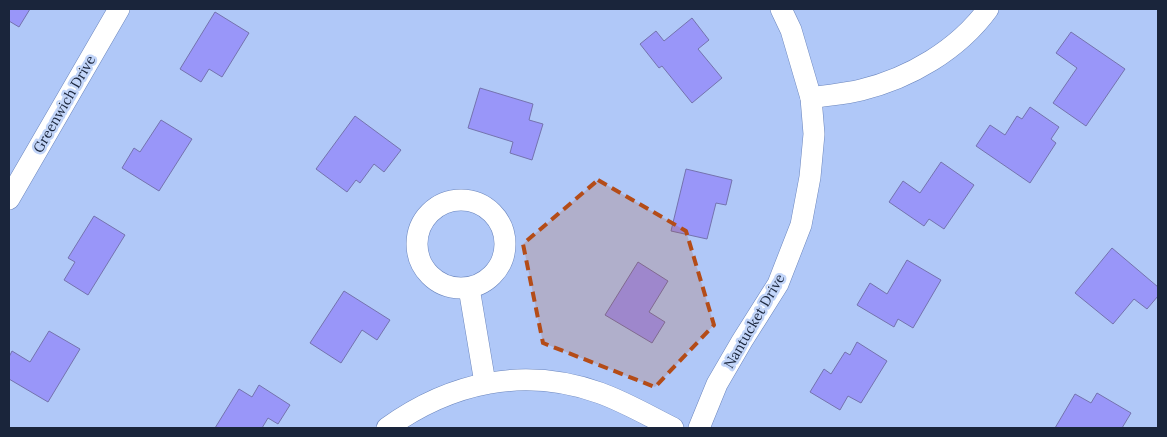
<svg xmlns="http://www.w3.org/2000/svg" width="1167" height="437" font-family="Lora,serif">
	<rect width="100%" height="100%" fill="#b0c8f8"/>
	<!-- building -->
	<g fill="#9996f9" stroke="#7473ae">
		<path d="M 9,9 L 30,9 L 19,27 L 9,21 Z"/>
		<path d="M 215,12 L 249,33 L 222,77 L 209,69 L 201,82 L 180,69 Z"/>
		<path d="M 692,18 L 709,40 L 698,49 L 722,78 L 692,103 L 662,66 L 659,68 L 640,44 L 656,31 L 664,41 Z"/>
		<path d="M 1071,32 L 1125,69 L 1086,126 L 1053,103 L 1077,68 L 1056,53 Z"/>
		<path d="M 480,88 L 533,104 L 529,120 L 543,124 L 532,160 L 510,153 L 513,142 L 468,128 Z"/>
		<path d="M 1030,107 L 1059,127 L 1051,139 L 1056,143 L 1030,183 L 976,146 L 990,125 L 1005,135 L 1017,116 L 1022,119 Z"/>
		<path d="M 355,116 L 401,150 L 384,172 L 374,164 L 360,183 L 356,180 L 347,192 L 316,169 Z"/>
		<path d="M 161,120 L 192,139 L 159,191 L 122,168 L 134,148 L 140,152 Z"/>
		<path d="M 941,162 L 974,185 L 944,229 L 929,219 L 924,226 L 889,202 L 903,181 L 920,193 Z"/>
		<path d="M 686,169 L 732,180 L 726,205 L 716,203 L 707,239 L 671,231 Z"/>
		<path d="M 94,216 L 125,235 L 88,295 L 64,280 L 75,262 L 68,258 Z"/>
		<path d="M 1112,248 L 1158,287 L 1158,296 L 1147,309 L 1134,299 L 1113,324 L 1075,293 Z"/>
		<path d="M 907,260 L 941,280 L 913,328 L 898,319 L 894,327 L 857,305 L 870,283 L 887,294 Z"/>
		<path d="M 638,262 L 668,281 L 649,312 L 665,322 L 652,343 L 605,315 Z"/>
		<path d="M 344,291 L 390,320 L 377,340 L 362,330 L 341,363 L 310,343 Z"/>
		<path d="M 49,331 L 80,349 L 48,402 L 9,379 L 9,357 L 12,351 L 30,362 Z"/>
		<path d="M 857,342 L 887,361 L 861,403 L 848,396 L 840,410 L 810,392 L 824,369 L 831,374 L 845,352 L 850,355 Z"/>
		<path d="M 259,385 L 290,405 L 278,424 L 268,418 L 262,428 L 215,428 L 239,389 L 252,397 Z"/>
		<path d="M 1097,393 L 1131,413 L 1122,428 L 1055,428 L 1075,394 L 1091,403 Z"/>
	</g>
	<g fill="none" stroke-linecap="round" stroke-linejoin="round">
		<!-- minor casing -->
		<g stroke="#6a85bd" stroke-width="22">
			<g id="minor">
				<path d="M 811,98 C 828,95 845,94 861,90 C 910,78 958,50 988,9"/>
				<path d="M 9,199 L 119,9"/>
				<circle cx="461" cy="244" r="44"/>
				<path d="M 469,288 L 485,383"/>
				<path d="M 387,428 C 451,382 524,366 600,393 C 625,402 649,416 673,428"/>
				<path d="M 699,428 L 717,384 L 742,341 L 778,284 L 801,225 L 810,177 L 814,134 L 811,98 L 791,30 L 781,9"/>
			</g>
		</g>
		<!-- minor -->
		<use href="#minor" stroke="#fff" stroke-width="21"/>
	</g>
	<!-- marked area -->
	<path fill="#b44c18" fill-opacity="0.2" stroke="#b44c18" stroke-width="4" stroke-dasharray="10 6" stroke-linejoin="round" d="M 598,180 L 686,231 L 714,325 L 655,387 L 543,343 L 523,244 Z"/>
	<g text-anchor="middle" stroke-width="5" stroke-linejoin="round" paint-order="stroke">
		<!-- street labels -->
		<g font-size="14" fill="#1a253b" stroke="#c2d5f9">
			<text transform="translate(64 104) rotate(-60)" y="5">Greenwich Drive</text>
			<text transform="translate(754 321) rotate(-60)" y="5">Nantucket Drive</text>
		</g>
	</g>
	<!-- border -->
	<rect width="1167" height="437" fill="none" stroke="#1a253b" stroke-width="20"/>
</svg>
